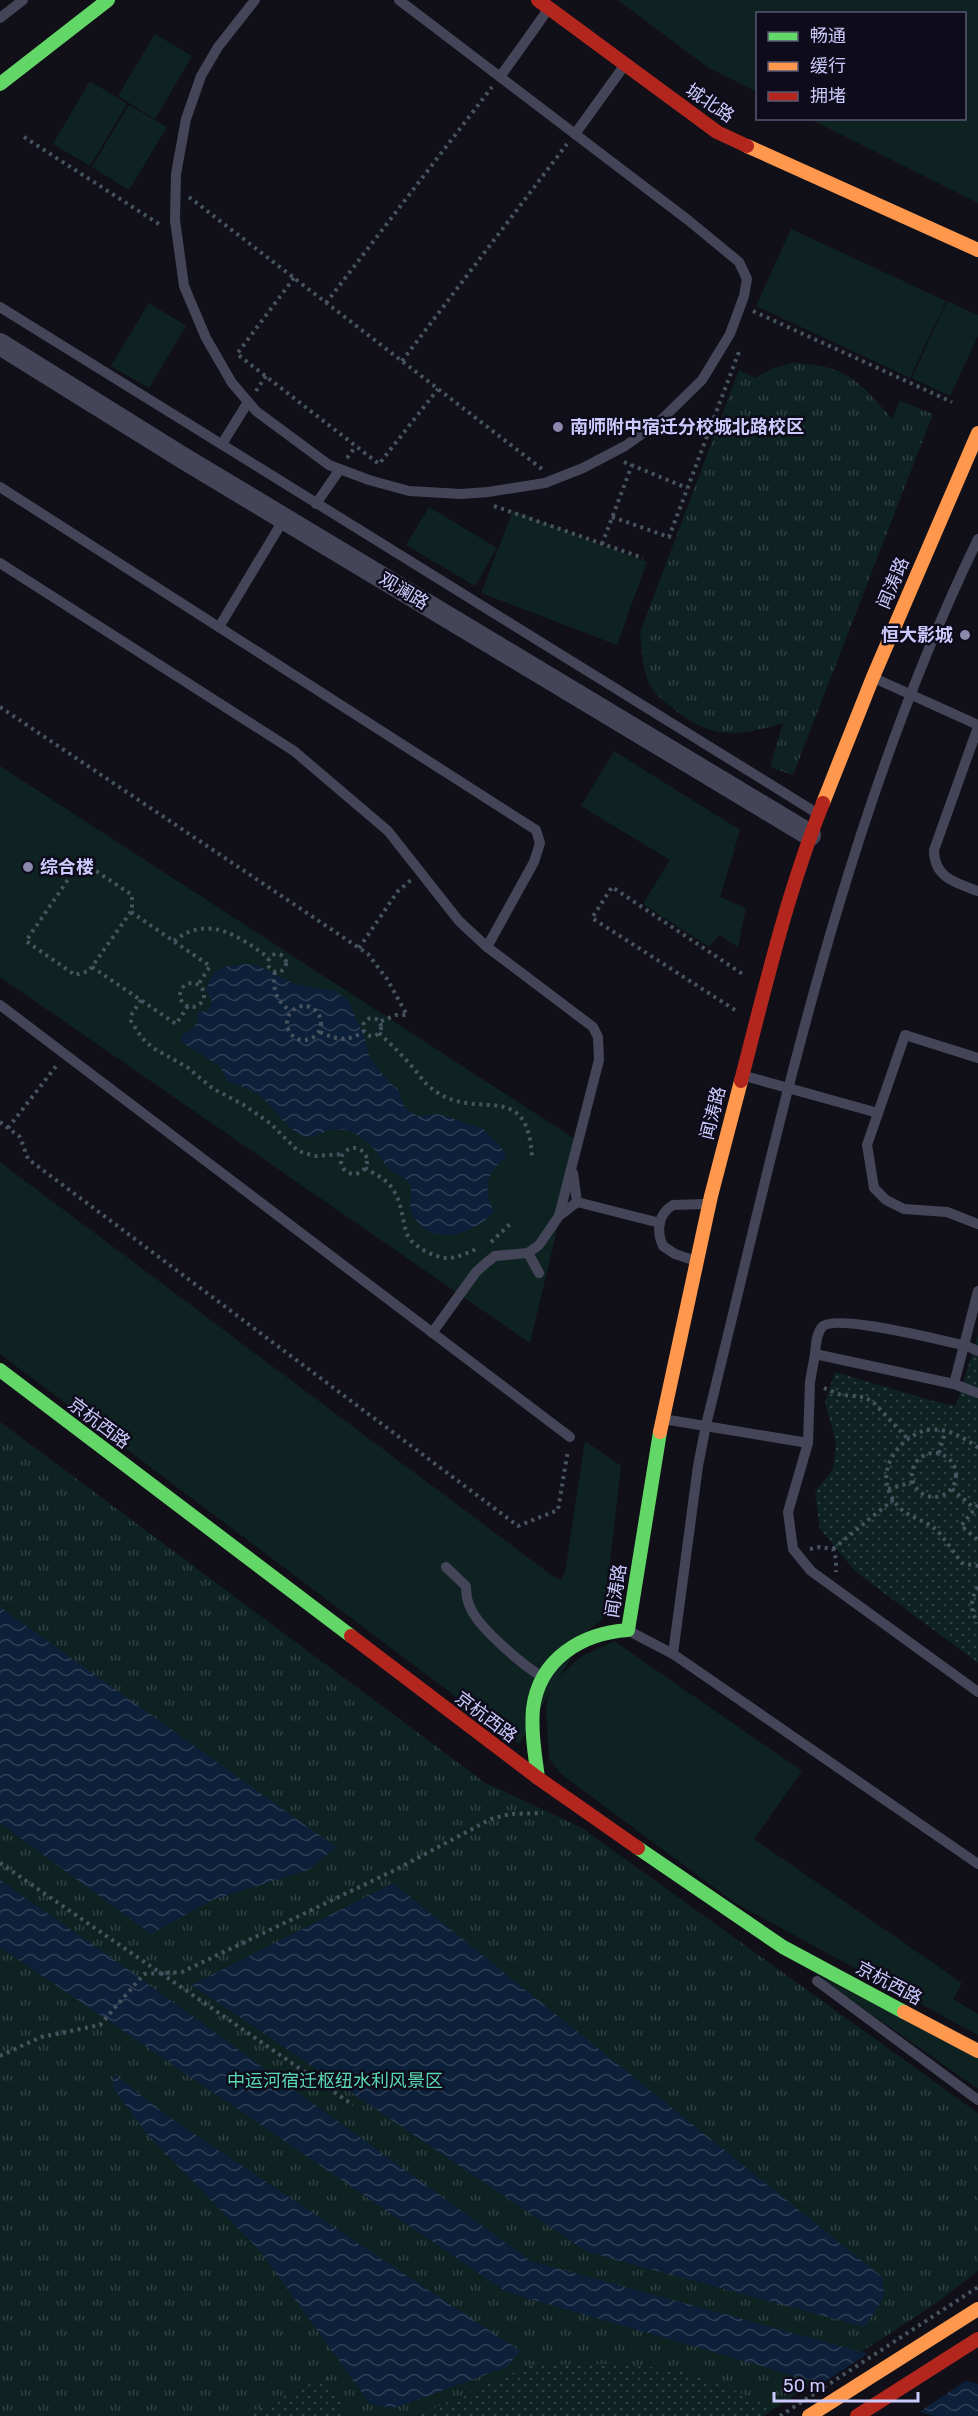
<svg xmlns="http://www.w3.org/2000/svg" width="978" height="2416" font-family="Rubik,'Noto Sans SC',sans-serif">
	<defs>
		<pattern id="park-tufts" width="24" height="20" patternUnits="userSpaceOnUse" patternTransform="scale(1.5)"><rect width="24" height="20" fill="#0f2222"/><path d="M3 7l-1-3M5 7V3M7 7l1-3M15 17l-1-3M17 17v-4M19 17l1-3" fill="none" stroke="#314143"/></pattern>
		<pattern id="garden-dots" width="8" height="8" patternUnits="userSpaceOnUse" patternTransform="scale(1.5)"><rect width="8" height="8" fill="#0f2222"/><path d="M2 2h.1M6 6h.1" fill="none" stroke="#314143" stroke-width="1.8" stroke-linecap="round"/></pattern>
		<pattern id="water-waves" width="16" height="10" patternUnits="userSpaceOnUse" patternTransform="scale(1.5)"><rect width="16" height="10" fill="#0d203a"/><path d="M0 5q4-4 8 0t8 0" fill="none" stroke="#2f3f57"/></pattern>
	</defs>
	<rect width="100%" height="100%" fill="#111018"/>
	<!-- grass -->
	<g fill="#0f2222">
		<path d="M 618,0 L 978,0 L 978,203 L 810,119 L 964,118 L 964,14 L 758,14 L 757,92 L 709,68 Z"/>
		<path d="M 155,34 L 192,56 L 155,119 L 118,96 Z"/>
		<path d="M 90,81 L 127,104 L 90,166 L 53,144 Z"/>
		<path d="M 129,105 L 167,127 L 129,190 L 92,167 Z"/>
		<path d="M 791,229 L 946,301 L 910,378 L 756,306 Z"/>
		<path d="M 947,301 L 978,315 L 978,336 L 950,396 L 912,378 Z"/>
		<path d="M 149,303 L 186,326 L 149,388 L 111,366 Z"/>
		<path d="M 429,507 L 497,548 L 475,586 L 406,545 Z"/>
		<path d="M 513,511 L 647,562 L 617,645 L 481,593 Z"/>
		<path d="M 614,751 L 740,830 L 720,897 L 746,908 L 738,947 L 719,935 L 709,947 L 643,904 L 670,860 L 581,806 Z"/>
		<path d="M 0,766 L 578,1141 L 530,1343 L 0,977 Z"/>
		<path d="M 0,1162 L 551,1575 L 561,1580 L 565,1572 L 585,1441 L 621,1466 L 604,1614 L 601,1621 L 588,1630 L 519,1744 L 0,1354 Z"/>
		<path d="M 614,1641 L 802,1771 L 754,1839 L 962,1983 L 953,1999 L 978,2014 L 978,2035 L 735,1903 L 561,1774 L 549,1759 L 546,1704 L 553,1683 L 580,1657 Z"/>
		<path d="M 813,1973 L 978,2057 L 978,2089 Z"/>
	</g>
	<!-- park -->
	<g fill="url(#park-tufts)">
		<path d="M 793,363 C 846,365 859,381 892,419 L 900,401 L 933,414 L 793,775 L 770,767 L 783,723 C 737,737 711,740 671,707 C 663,701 653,692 649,683 C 642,668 642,649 640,633 L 739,370 L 755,378 L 773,368 Z"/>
		<path d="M 0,1422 L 484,1782 L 582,1828 L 978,2113 L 978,2271 L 932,2306 L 763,2416 L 0,2416 Z"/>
	</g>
	<!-- garden -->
	<g fill="url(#garden-dots)">
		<path d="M 978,1335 L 978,1663 L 856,1572 L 820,1529 L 815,1492 L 833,1469 L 836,1442 L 825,1403 L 835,1372 L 933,1401 L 956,1406 Z"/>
		<path d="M 605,2364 L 678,2369 L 777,2407 L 763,2416 L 416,2416 L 531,2365 Z"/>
		<path d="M 326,2376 L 348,2416 L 243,2416 Z"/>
	</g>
	<!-- water -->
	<g fill="url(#water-waves)">
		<path d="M 249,964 L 259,966 L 294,984 L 335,991 L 348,1000 L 366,1042 L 369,1057 L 392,1085 L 398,1089 L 403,1105 L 408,1110 L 417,1116 L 438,1114 L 482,1128 L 501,1147 L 507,1158 C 485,1170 483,1191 494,1212 C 472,1235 434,1248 413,1216 C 407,1206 414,1194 410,1184 C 405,1176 395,1175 388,1168 C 380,1158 375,1148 365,1140 C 330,1114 320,1144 301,1135 C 281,1124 272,1103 254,1092 C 246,1087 237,1085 228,1082 L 220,1066 L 183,1043 L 181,1036 C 193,1028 199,1027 198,1011 L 205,1012 L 211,1006 L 212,1000 L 206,991 C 213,966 225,965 249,964 Z"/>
		<path d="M 0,1607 L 336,1847 L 308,1870 L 212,1900 L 151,1934 L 0,1823 Z"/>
		<path d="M 0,1880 L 119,1963 L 531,2261 L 978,2384 L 978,2416 L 934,2416 L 506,2292 L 0,1947 Z"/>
		<path d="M 393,1883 L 882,2277 L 884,2297 L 865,2327 L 587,2252 L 192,1985 Z"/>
		<path d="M 114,2074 L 170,2118 L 520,2351 L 507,2367 L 394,2408 L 370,2404 L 261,2252 L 147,2134 L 113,2088 Z"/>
	</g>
	<!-- pier -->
	<path fill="#111018" d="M 872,2351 L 970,2378 L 916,2414 L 818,2386 Z"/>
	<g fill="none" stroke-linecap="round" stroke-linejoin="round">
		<!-- path -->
		<g stroke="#47545f" stroke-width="4" stroke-dasharray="3 4.5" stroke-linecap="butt">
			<path d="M 24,137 L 162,226"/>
			<path d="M 189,197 L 542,469"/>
			<path d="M 294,278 L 237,354 L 379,464 L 438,389"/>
			<path d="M 326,303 L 492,87"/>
			<path d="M 753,311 L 952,402"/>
			<path d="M 402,361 L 567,144"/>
			<path d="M 256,391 L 266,376"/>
			<path d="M 347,458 L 356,446"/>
			<path d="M 624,462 L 687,488"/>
			<path d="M 494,506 L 643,558"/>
			<path d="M 612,517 L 669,537 L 740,349"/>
			<path d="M 602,544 L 632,465"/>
			<path d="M 0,707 L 368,954 L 387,979 L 407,1015 L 396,1015 L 379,1022"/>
			<path d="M 90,867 L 132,895 L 132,910 L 89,971 L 75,975 L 26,941 L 76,868 Z"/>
			<path d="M 131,912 L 210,966 L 198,985"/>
			<path d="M 174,941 C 208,914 239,936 269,958"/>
			<path d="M 359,948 L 398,891 L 411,880"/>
			<circle cx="277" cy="963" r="9"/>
			<path d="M 92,967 L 176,1024 L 188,1006"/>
			<path d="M 275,972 C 272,988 276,1002 291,1011"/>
			<circle cx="192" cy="995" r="12"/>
			<path d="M 141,1000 L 132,1014 L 131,1021 L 142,1038 L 153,1048 L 187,1067 L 212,1088 L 244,1105 L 271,1124 L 298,1151 L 315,1156 L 344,1154"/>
			<circle cx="304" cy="1023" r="17"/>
			<path d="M 735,1010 L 592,918 L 612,887 L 744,975"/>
			<circle cx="372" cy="1027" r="9"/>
			<path d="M 320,1032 C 336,1040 349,1042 364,1031"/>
			<path d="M 379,1033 C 392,1045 404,1057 415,1070 C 422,1079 428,1087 438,1093 C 480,1120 528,1079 532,1158"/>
			<path d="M 0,1122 L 20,1137 L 28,1159 L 518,1526 L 558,1510 L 568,1450"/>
			<path d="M 8,1128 L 57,1065"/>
			<circle cx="354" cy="1161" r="13"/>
			<path d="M 365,1168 C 375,1174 388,1180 394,1191 C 402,1204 402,1218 406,1231 C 409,1245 434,1258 448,1258 C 458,1258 469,1252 479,1248"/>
			<path d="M 491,1242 L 510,1224"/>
			<path d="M 824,1388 L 841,1395 L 864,1397 L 873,1402 L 907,1438"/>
			<path d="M 978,1448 C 963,1436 937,1423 918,1433 C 888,1448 874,1482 900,1508 C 909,1517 923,1520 933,1527 C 944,1536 953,1552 962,1563 L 978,1566"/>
			<circle cx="934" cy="1475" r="22"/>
			<path d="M 939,1453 L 945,1432"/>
			<path d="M 888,1489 L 913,1482"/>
			<path d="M 952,1489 L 975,1509"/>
			<path d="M 978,1505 L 961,1526 L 978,1540"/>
			<path d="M 810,1549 L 820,1547 L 833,1549 L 836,1559 L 836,1572"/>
			<path d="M 833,1549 L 894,1499"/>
			<path d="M 978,1587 C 970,1600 970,1610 978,1623"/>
			<path d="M 0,1863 L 353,2105"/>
			<path d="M 0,2056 L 41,2037 L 100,2025 L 144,1974 L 182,1972 L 395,1870 L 491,1819 L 510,1814 L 543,1813"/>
		</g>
		<!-- lane -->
		<g stroke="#444559" stroke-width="10">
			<path d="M 255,0 L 218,47 L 201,76 L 186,119 L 176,174 L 175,220 L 184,286 L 206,338 L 232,383 L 256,411 L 329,465 L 369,480 L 409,491 L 461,494 L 488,492 L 545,483 L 583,468 L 625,446 L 659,422 L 702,380 L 730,334 L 744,296 L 747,279 L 739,262 L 688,220 L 399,0"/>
			<path d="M 0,18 L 23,0"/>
			<path d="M 500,77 L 547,11"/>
			<path d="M 575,134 L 624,66"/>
			<path d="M 0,307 L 815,812"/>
			<path d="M 222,444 L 248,402"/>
			<path d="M 0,487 L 536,830 L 540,843 L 534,862 L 487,947"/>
			<path d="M 316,504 L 340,469"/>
			<path d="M 0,563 L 294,751 L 388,831 L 459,921 L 487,947 L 593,1027 L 598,1037 L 599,1060 L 559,1216"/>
			<path d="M 219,627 L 284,519"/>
			<path d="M 874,678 L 978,725"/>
			<path d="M 978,727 L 934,850 C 934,878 956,883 978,891"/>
			<path d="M 0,1005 L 570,1437"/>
			<path d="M 978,1058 L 905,1035 L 867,1145 L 874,1188 L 886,1200 L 904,1209 L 947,1212 L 978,1224"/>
			<path d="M 745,1076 L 878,1113"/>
			<path d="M 573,1173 L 577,1202"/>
			<path d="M 577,1202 L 660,1223"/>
			<path d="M 528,1253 L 539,1273"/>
			<path d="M 693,1260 L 675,1254 L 663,1246 C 656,1231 658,1214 673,1205 L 705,1204"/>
			<path d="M 432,1333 L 476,1272 L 486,1263 L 495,1256 L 528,1253 L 539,1245 L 559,1216 L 577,1202"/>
			<path d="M 815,1354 C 816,1345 816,1334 822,1327 C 835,1313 942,1341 964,1345 L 978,1351"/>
			<path d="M 954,1384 L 978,1291"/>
			<path d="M 978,1393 L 954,1384 L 815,1354 L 810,1382 L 808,1443 L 788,1512 L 793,1549 L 811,1571 L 978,1692"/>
			<path d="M 663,1419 L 808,1443"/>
			<path d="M 446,1567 L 466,1586 C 466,1594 467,1602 471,1609 C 480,1629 521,1663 539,1675"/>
			<path d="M 629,1631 L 673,1654 L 978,1864"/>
			<path d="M 673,1654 L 698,1466 L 706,1425 C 780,1125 842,819 978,539"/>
			<path d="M 817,1981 L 978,2100"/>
		</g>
		<!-- street -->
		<path stroke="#444559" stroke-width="22" d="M 0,344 L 183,458 L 810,835"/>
		<!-- fast -->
		<g stroke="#63d668" stroke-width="14">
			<path d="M 0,84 L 108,0"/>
			<path d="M 0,1370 L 351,1636"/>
			<path d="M 538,1778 C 535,1755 531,1732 533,1709 C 539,1659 582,1633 628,1630 L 660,1432"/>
			<path d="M 638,1848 L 783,1947 L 904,2012"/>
		</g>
		<!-- slow -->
		<g stroke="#ff974d" stroke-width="14">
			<path d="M 747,146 L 978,250"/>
			<path d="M 823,803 L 873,677 L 978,433"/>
			<path d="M 660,1432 L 711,1196 L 741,1081"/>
			<path d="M 904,2012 L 978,2051"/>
			<path d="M 809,2416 L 978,2309"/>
		</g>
		<!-- jam -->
		<g stroke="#b3261e" stroke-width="14">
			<path d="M 538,0 L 717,132 L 747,146"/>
			<path d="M 741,1081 C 765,988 787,893 823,803"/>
			<path d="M 351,1636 L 538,1778 L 638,1848"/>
			<path d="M 857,2416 L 978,2339"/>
		</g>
		<!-- path-bridge -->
		<path stroke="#47545f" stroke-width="4" stroke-dasharray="3 4.5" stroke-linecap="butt" d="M 780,2416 L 978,2287"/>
	</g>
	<!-- markers -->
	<g fill="#8b88ac" stroke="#0e0c1b" stroke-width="2">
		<circle cx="558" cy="427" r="6"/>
		<circle cx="965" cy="635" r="6"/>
		<circle cx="28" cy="867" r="6"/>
	</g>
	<g text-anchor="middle" stroke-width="5" stroke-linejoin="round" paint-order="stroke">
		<!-- street labels -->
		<g font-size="18" fill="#ccc9fc" stroke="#0e0c1b">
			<text transform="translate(710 103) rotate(34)" y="6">城北路</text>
			<text transform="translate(893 583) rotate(-67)" y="6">闻涛路</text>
			<text transform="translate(404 591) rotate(31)" y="6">观澜路</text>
			<text transform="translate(713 1113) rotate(-76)" y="6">闻涛路</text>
			<text transform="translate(99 1423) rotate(37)" y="6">京杭西路</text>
			<text transform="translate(616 1591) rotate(-81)" y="6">闻涛路</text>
			<text transform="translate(486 1717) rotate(37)" y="6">京杭西路</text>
			<text transform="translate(889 1983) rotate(28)" y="6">京杭西路</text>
		</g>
		<!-- poi labels -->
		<g font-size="18" font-weight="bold" fill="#ccc9fc" stroke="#0e0c1b" text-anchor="start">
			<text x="570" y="433">南师附中宿迁分校城北路校区</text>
			<text x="953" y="641" text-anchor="end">恒大影城</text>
			<text x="40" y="873">综合楼</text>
		</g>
		<!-- park labels -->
		<g font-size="18" fill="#5ad7b1" stroke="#0e0c1b">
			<text x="335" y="2087">中运河宿迁枢纽水利风景区</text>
		</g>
	</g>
	<!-- legend -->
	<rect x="756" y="12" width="210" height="108" fill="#0e0c1b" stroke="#5a5875" stroke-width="1.5"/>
	<rect x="768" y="32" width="30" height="9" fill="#63d668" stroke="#5a5875" stroke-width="1.5"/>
	<text x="810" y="42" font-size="18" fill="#ccc9fc">畅通</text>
	<rect x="768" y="62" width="30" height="9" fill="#ff974d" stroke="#5a5875" stroke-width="1.5"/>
	<text x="810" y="72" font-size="18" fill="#ccc9fc">缓行</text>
	<rect x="768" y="92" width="30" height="9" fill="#b3261e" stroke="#5a5875" stroke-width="1.5"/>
	<text x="810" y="102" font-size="18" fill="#ccc9fc">拥堵</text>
	<!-- scale -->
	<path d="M774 2392v9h144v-9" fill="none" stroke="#ccc9fc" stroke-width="3"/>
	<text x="783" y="2392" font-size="18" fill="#ccc9fc" stroke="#0e0c1b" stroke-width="4.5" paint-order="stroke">50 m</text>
</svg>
